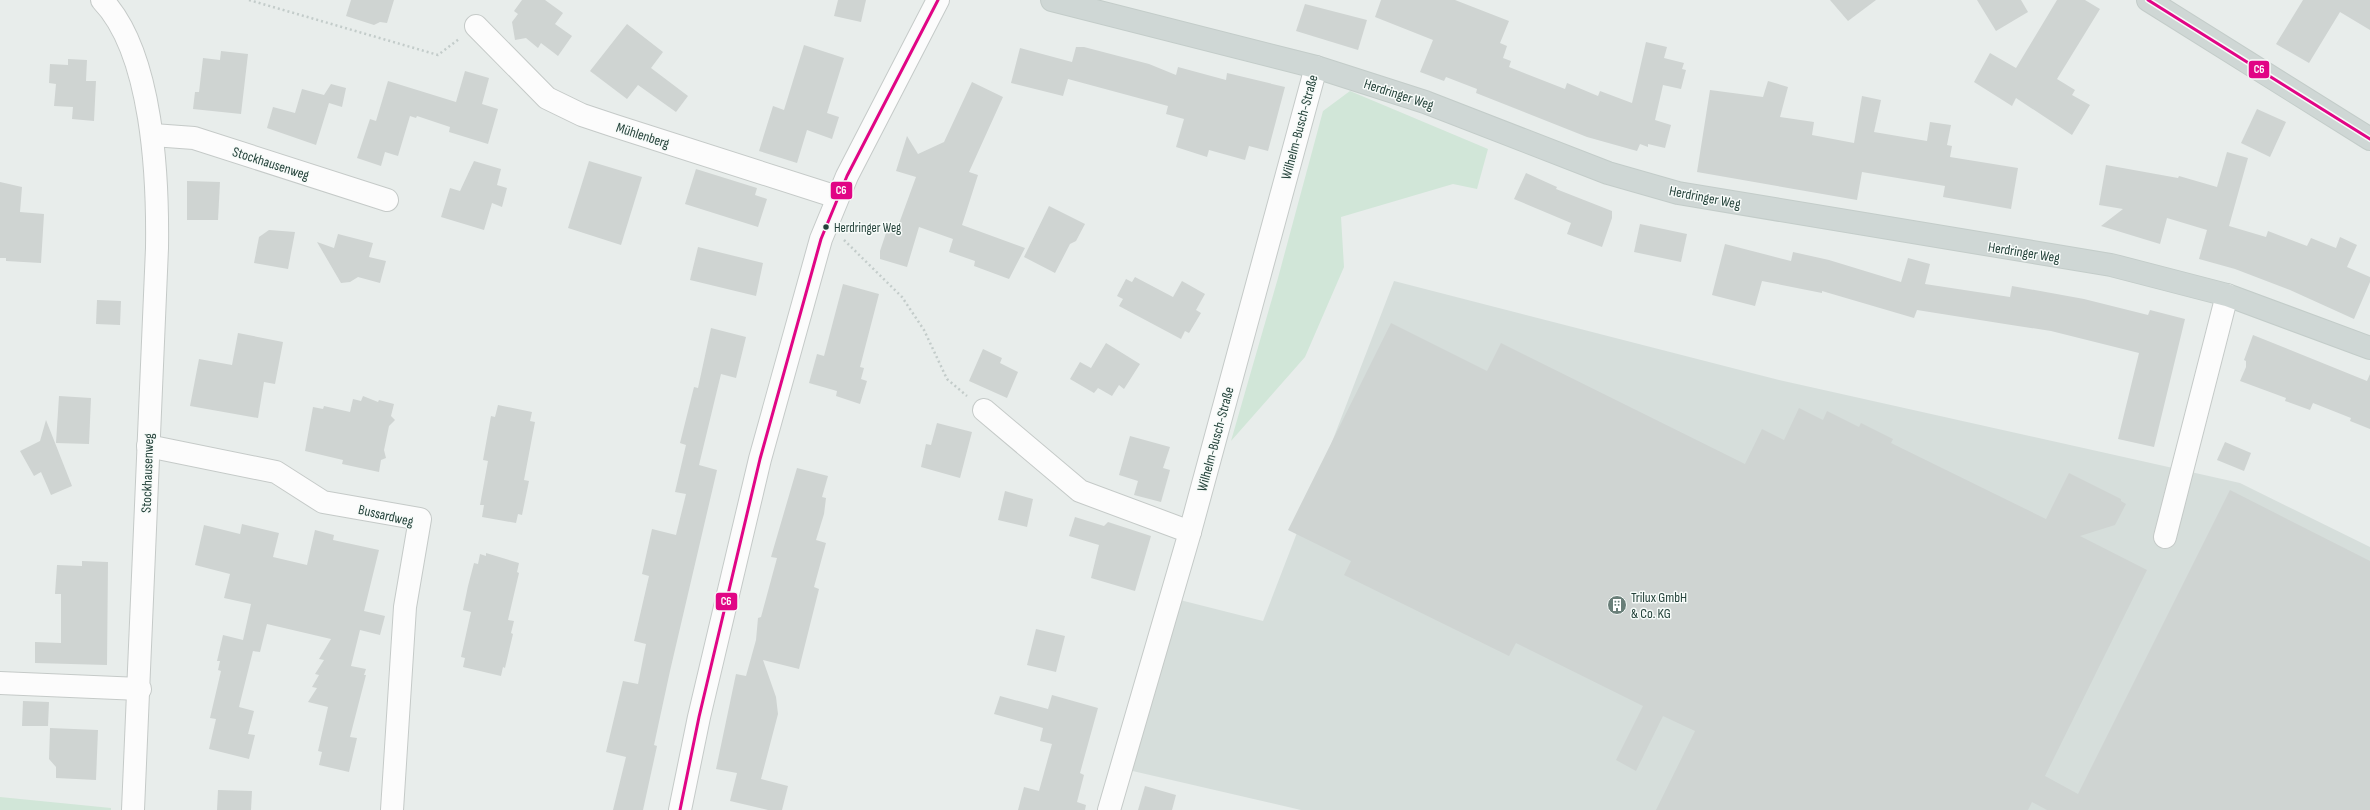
<svg xmlns="http://www.w3.org/2000/svg" width="2370" height="810" font-family="'Sofia Sans Condensed',sans-serif">
	<rect width="100%" height="100%" fill="#e8edeb"/>
	<!-- built -->
	<path fill="#d6dedb" d="M 1394,281 L 1779,380 L 2240,483 L 2370,547 L 2370,810 L 1301,810 L 1124,769 L 1176,599 L 1263,621 Z"/>
	<!-- green -->
	<g fill="#d1e6d8">
		<path d="M 1350,91 L 1488,149 L 1477,189 L 1453,184 L 1341,217 L 1344,267 L 1305,357 L 1231,441 L 1278,278 L 1323,111 Z"/>
		<path d="M 0,797 L 111,808 L 111,810 L 0,810 Z"/>
	</g>
	<!-- building -->
	<g fill="#cfd4d2">
		<path d="M 351,0 L 394,0 L 387,23 L 380,22 L 374,25 L 346,16 Z"/>
		<path d="M 522,0 L 545,0 L 563,13 L 555,24 L 572,36 L 558,56 L 541,43 L 538,48 L 526,38 L 515,40 L 512,22 L 518,14 L 514,11 Z"/>
		<path d="M 838,0 L 866,0 L 861,22 L 834,16 Z"/>
		<path d="M 1381,0 L 1455,0 L 1509,21 L 1500,43 L 1507,46 L 1503,58 L 1511,61 L 1509,67 L 1565,89 L 1567,83 L 1598,96 L 1600,91 L 1632,103 L 1646,42 L 1667,47 L 1664,58 L 1684,63 L 1682,69 L 1686,70 L 1681,89 L 1663,85 L 1655,120 L 1671,125 L 1665,148 L 1648,144 L 1648,147 L 1640,144 L 1637,151 L 1587,137 L 1476,93 L 1477,89 L 1446,77 L 1444,81 L 1420,72 L 1433,40 L 1375,17 Z"/>
		<path d="M 1830,0 L 1876,0 L 1848,21 Z"/>
		<path d="M 1977,0 L 2021,0 L 2028,12 L 1996,31 Z"/>
		<path d="M 2057,0 L 2085,0 L 2100,9 L 2057,79 L 2075,90 L 2072,95 L 2090,105 L 2072,135 L 2016,98 L 2012,106 L 1974,82 L 1990,53 L 2016,68 Z"/>
		<path d="M 2303,0 L 2370,0 L 2370,30 L 2340,12 L 2309,63 L 2276,44 Z"/>
		<path d="M 1305,4 L 1367,20 L 1358,50 L 1296,31 Z"/>
		<path d="M 627,24 L 663,52 L 651,68 L 688,96 L 676,112 L 638,85 L 627,99 L 590,71 Z"/>
		<path d="M 804,45 L 844,58 L 827,113 L 839,117 L 832,139 L 807,130 L 797,163 L 759,151 L 773,106 L 784,110 Z"/>
		<path d="M 1076,47 L 1084,47 L 1149,64 L 1176,75 L 1178,67 L 1226,80 L 1227,73 L 1285,87 L 1268,151 L 1249,146 L 1245,160 L 1209,150 L 1207,157 L 1176,147 L 1184,119 L 1166,114 L 1168,106 L 1068,79 L 1063,96 L 1011,83 L 1020,48 L 1072,62 Z"/>
		<path d="M 221,51 L 248,54 L 241,114 L 193,109 L 195,92 L 199,92 L 203,58 L 220,60 Z"/>
		<path d="M 68,59 L 87,60 L 86,81 L 96,81 L 94,121 L 72,119 L 73,107 L 54,106 L 56,84 L 49,83 L 50,64 L 68,65 Z"/>
		<path d="M 465,71 L 489,78 L 482,104 L 498,109 L 488,144 L 449,132 L 450,127 L 417,116 L 416,118 L 410,116 L 398,156 L 385,152 L 381,166 L 357,158 L 370,119 L 376,121 L 388,81 L 456,102 Z"/>
		<path d="M 1768,81 L 1788,87 L 1780,117 L 1814,122 L 1812,135 L 1854,143 L 1862,96 L 1881,100 L 1874,132 L 1927,141 L 1930,122 L 1951,125 L 1947,145 L 1952,146 L 1950,157 L 2018,168 L 2011,209 L 1943,197 L 1945,186 L 1862,172 L 1857,200 L 1697,172 L 1710,90 L 1763,97 Z"/>
		<path d="M 972,82 L 1003,97 L 969,172 L 978,175 L 962,225 L 1025,248 L 1009,279 L 974,266 L 975,261 L 949,252 L 953,239 L 919,227 L 907,267 L 880,259 L 880,251 L 888,227 L 897,229 L 916,177 L 896,171 L 907,136 L 918,154 L 944,142 Z"/>
		<path d="M 331,84 L 346,88 L 342,107 L 329,103 L 316,145 L 267,128 L 273,107 L 295,113 L 302,89 L 324,95 Z"/>
		<path d="M 2257,109 L 2286,122 L 2270,157 L 2241,143 Z"/>
		<path d="M 2227,152 L 2248,158 L 2229,226 L 2266,237 L 2268,231 L 2307,246 L 2311,238 L 2336,248 L 2340,237 L 2357,245 L 2347,267 L 2370,277 L 2370,282 L 2354,319 L 2290,290 L 2235,269 L 2199,259 L 2207,230 L 2167,218 L 2160,244 L 2101,226 L 2123,209 L 2099,205 L 2106,165 L 2178,178 L 2179,176 L 2217,187 Z"/>
		<path d="M 474,161 L 501,169 L 497,185 L 507,188 L 502,207 L 492,203 L 484,230 L 441,217 L 450,188 L 460,191 Z"/>
		<path d="M 589,161 L 642,177 L 621,245 L 568,228 Z"/>
		<path d="M 696,169 L 757,188 L 755,195 L 767,199 L 758,227 L 685,204 Z"/>
		<path d="M 1526,173 L 1557,187 L 1556,189 L 1612,211 L 1612,218 L 1602,247 L 1567,234 L 1571,223 L 1514,199 Z"/>
		<path d="M 187,181 L 220,182 L 218,220 L 187,220 Z"/>
		<path d="M 0,182 L 22,187 L 20,212 L 44,214 L 41,263 L 6,261 L 6,258 L 0,258 Z"/>
		<path d="M 1049,206 L 1085,224 L 1076,241 L 1070,244 L 1055,273 L 1024,257 Z"/>
		<path d="M 1640,224 L 1687,234 L 1681,262 L 1634,252 Z"/>
		<path d="M 269,230 L 295,232 L 288,269 L 254,263 L 259,237 Z"/>
		<path d="M 338,234 L 373,243 L 369,257 L 386,261 L 380,283 L 358,277 L 350,282 L 341,283 L 317,242 L 334,248 Z"/>
		<path d="M 1725,244 L 1791,261 L 1793,252 L 1829,260 L 1901,282 L 1908,258 L 1930,264 L 1925,284 L 2010,297 L 2012,286 L 2084,299 L 2148,315 L 2150,310 L 2185,319 L 2154,447 L 2118,439 L 2139,353 L 2051,331 L 2005,324 L 1917,310 L 1914,318 L 1822,291 L 1822,293 L 1762,281 L 1755,306 L 1712,295 Z"/>
		<path d="M 698,247 L 763,263 L 756,296 L 690,280 Z"/>
		<path d="M 1135,277 L 1173,297 L 1182,281 L 1205,294 L 1196,310 L 1201,313 L 1189,333 L 1185,331 L 1181,339 L 1119,306 L 1123,299 L 1117,296 L 1126,279 L 1132,282 Z"/>
		<path d="M 843,284 L 879,294 L 860,367 L 864,368 L 861,379 L 867,381 L 860,404 L 836,396 L 837,391 L 809,383 L 817,354 L 824,356 Z"/>
		<path d="M 97,300 L 121,301 L 120,325 L 96,324 Z"/>
		<path d="M 1391,323 L 1487,371 L 1501,343 L 1745,464 L 1762,429 L 1784,440 L 1799,408 L 1823,420 L 1827,411 L 1859,427 L 1861,423 L 1893,439 L 1891,443 L 2046,519 L 2069,473 L 2121,499 L 2121,501 L 2126,504 L 2115,525 L 2080,536 L 2147,570 L 2045,776 L 2078,794 L 2230,490 L 2370,561 L 2370,810 L 2047,810 L 2032,802 L 2028,810 L 1656,810 L 1695,731 L 1663,716 L 1636,771 L 1616,760 L 1643,706 L 1516,643 L 1509,656 L 1344,575 L 1351,561 L 1288,530 Z"/>
		<path d="M 711,328 L 746,337 L 736,378 L 721,374 L 699,465 L 717,470 L 670,671 L 654,745 L 657,746 L 643,810 L 613,810 L 626,757 L 606,752 L 623,681 L 638,684 L 646,644 L 634,641 L 649,576 L 642,574 L 652,529 L 676,535 L 686,494 L 675,492 L 686,445 L 680,443 L 694,387 L 698,388 Z"/>
		<path d="M 238,333 L 283,342 L 275,384 L 264,382 L 258,418 L 190,406 L 199,359 L 232,365 Z"/>
		<path d="M 2253,335 L 2367,381 L 2370,374 L 2370,429 L 2350,421 L 2351,418 L 2313,403 L 2310,410 L 2285,401 L 2286,398 L 2240,381 L 2246,367 L 2246,361 L 2244,360 Z"/>
		<path d="M 1106,343 L 1140,364 L 1124,389 L 1119,385 L 1112,396 L 1098,388 L 1094,393 L 1070,379 L 1080,362 L 1091,368 Z"/>
		<path d="M 983,349 L 1002,358 L 1000,363 L 1018,372 L 1007,398 L 969,381 Z"/>
		<path d="M 59,396 L 91,398 L 89,444 L 56,443 Z"/>
		<path d="M 363,396 L 378,402 L 379,400 L 394,404 L 391,416 L 395,420 L 389,426 L 384,450 L 386,458 L 381,460 L 379,472 L 342,464 L 343,460 L 305,451 L 313,407 L 323,409 L 324,406 L 350,412 L 353,399 L 361,401 Z"/>
		<path d="M 498,405 L 532,412 L 530,421 L 535,422 L 524,480 L 529,481 L 522,515 L 518,514 L 516,523 L 482,517 L 484,505 L 480,505 L 488,461 L 483,460 L 491,416 L 495,417 Z"/>
		<path d="M 46,420 L 72,486 L 51,495 L 41,472 L 34,476 L 20,451 L 40,441 Z"/>
		<path d="M 937,423 L 972,432 L 960,478 L 921,467 L 926,444 L 931,445 Z"/>
		<path d="M 1130,436 L 1170,447 L 1163,468 L 1170,470 L 1161,502 L 1134,495 L 1138,481 L 1119,475 Z"/>
		<path d="M 2225,442 L 2251,453 L 2244,471 L 2217,460 Z"/>
		<path d="M 797,468 L 828,476 L 822,497 L 826,498 L 824,514 L 816,540 L 826,543 L 814,587 L 819,589 L 799,669 L 763,660 L 776,697 L 778,714 L 761,779 L 788,786 L 782,810 L 768,810 L 730,801 L 737,773 L 716,769 L 736,674 L 746,676 L 756,640 L 758,618 L 761,617 L 777,558 L 771,557 Z"/>
		<path d="M 1005,491 L 1033,499 L 1027,527 L 998,520 Z"/>
		<path d="M 1075,517 L 1104,526 L 1108,522 L 1151,536 L 1135,591 L 1091,578 L 1099,545 L 1069,536 Z"/>
		<path d="M 242,524 L 279,533 L 273,557 L 307,565 L 315,530 L 334,535 L 333,540 L 379,550 L 364,611 L 385,616 L 380,635 L 360,630 L 351,666 L 366,669 L 364,675 L 366,675 L 350,737 L 357,738 L 349,772 L 319,765 L 322,752 L 318,751 L 328,707 L 308,702 L 317,688 L 312,687 L 319,675 L 315,674 L 324,660 L 319,659 L 331,639 L 267,624 L 260,652 L 253,651 L 239,707 L 254,711 L 248,734 L 255,735 L 249,759 L 209,749 L 216,719 L 210,718 L 221,671 L 218,670 L 220,661 L 217,661 L 223,635 L 243,640 L 251,604 L 224,598 L 230,574 L 195,565 L 204,525 L 240,534 Z"/>
		<path d="M 486,553 L 519,563 L 517,572 L 519,573 L 508,620 L 514,621 L 511,633 L 513,634 L 505,668 L 503,667 L 501,676 L 463,667 L 465,658 L 461,657 L 471,612 L 463,610 L 468,586 L 474,563 L 478,564 L 480,554 L 486,556 Z"/>
		<path d="M 82,561 L 108,562 L 107,665 L 35,663 L 35,642 L 61,643 L 61,594 L 55,594 L 57,565 L 82,566 Z"/>
		<path d="M 1036,629 L 1065,636 L 1056,672 L 1027,665 Z"/>
		<path d="M 1052,695 L 1098,708 L 1080,773 L 1084,775 L 1077,802 L 1086,805 L 1085,810 L 1018,810 L 1024,787 L 1039,791 L 1052,744 L 1040,741 L 1043,728 L 994,714 L 1000,696 L 1048,709 Z"/>
		<path d="M 23,701 L 49,702 L 48,726 L 22,726 Z"/>
		<path d="M 50,728 L 98,730 L 96,780 L 56,778 L 56,767 L 49,759 Z"/>
		<path d="M 1145,786 L 1176,795 L 1172,810 L 1138,810 Z"/>
		<path d="M 218,790 L 252,791 L 251,810 L 217,810 Z"/>
	</g>
	<g fill="none" stroke-linecap="round" stroke-linejoin="round">
		<!-- minor casing -->
		<g stroke="#c5cac8" stroke-width="24">
			<g id="minor">
				<path d="M 102,0 C 153,53 158,178 157,248 L 133,810"/>
				<path d="M 476,26 L 547,98 L 582,115 L 615,126 L 837,197"/>
				<path d="M 153,135 L 194,138 L 387,200"/>
				<path d="M 984,410 L 1080,491 L 1190,532"/>
				<path d="M 148,446 L 276,472 L 323,502 L 420,519 L 405,607 L 392,810"/>
				<path d="M 2165,537 L 2227,295"/>
				<path d="M 0,683 L 140,689"/>
				<path d="M 680,810 L 699,717 L 760,459 L 821,239 L 847,176 L 938,0"/>
				<path d="M 1109,810 L 1190,532 L 1316,67"/>
			</g>
		</g>
		<!-- major casing -->
		<g stroke="#c3ccc9" stroke-width="24">
			<g id="major">
				<path d="M 1052,0 L 1316,67 L 1425,102 L 1608,173 L 1678,193 L 2111,265 L 2227,295 L 2370,348"/>
				<path d="M 2148,0 L 2370,139"/>
			</g>
		</g>
		<!-- path -->
		<g stroke="#c3ccca" stroke-width="2.5" stroke-dasharray="2 3" stroke-linecap="butt">
			<path d="M 249,0 L 438,55 L 459,39"/>
			<path d="M 844,240 L 902,297 L 924,330 L 947,379 L 967,396"/>
		</g>
		<!-- minor -->
		<use href="#minor" stroke="#fcfcfc" stroke-width="22"/>
		<!-- major -->
		<use href="#major" stroke="#cfd7d5" stroke-width="22"/>
		<!-- bus-1 casing -->
		<g stroke="#f7fbf9" stroke-width="6">
			<g id="bus-1">
				<path d="M 2148,0 L 2370,139"/>
				<path d="M 680,810 L 699,717 L 760,459 L 821,239 L 847,176 L 938,0"/>
			</g>
		</g>
		<!-- bus-1 -->
		<use href="#bus-1" stroke="#e10585" stroke-width="3"/>
	</g>
	<!-- icons -->
	<defs>
		<g id="building-disc" transform="scale(1)"><circle r="9.5" fill="#697e78" stroke="#f7fbf9"/><path d="M-4-6H4V6H1V3H-1V6H-4ZM-2.5-4.3h1.7v1.8h-1.7ZM.8-4.3h1.7v1.8H.8ZM-2.5-1h1.7V.8h-1.7ZM.8-1h1.7V.8H.8Z" fill="#fff"/></g>
	</defs>
	<g fill-rule="evenodd">
		<use href="#building-disc" x="1617" y="605"/>
	</g>
	<!-- markers -->
	<circle fill="#24423a" stroke="#f7fbf9" stroke-width="1.5" cx="826" cy="227" r="3.5"/>
	<g text-anchor="middle" stroke-width="3" stroke-linejoin="round" paint-order="stroke">
		<!-- bus labels -->
		<g font-size="13" fill="#24423a" stroke="#f7fbf9" text-anchor="start">
			<text x="834" y="232">Herdringer Weg</text>
		</g>
		<!-- street labels -->
		<g font-size="14" fill="#24423a" stroke="#f7fbf9">
			<text transform="translate(1399 94) rotate(18)" y="5">Herdringer Weg</text>
			<text transform="translate(1299 127) rotate(-75)" y="5">Wilhelm-Busch-Straße</text>
			<text transform="translate(643 135) rotate(18)" y="5">Mühlenberg</text>
			<text transform="translate(271 163) rotate(18)" y="5">Stockhausenweg</text>
			<text transform="translate(1705 197) rotate(11)" y="5">Herdringer Weg</text>
			<text transform="translate(2024 252) rotate(9)" y="5">Herdringer Weg</text>
			<text transform="translate(1215 439) rotate(-75)" y="5">Wilhelm-Busch-Straße</text>
			<text transform="translate(147 473) rotate(-88)" y="5">Stockhausenweg</text>
			<text transform="translate(386 515) rotate(13)" y="5">Bussardweg</text>
		</g>
		<!-- poi labels -->
		<g font-size="14" fill="#24423a" stroke="#f7fbf9" text-anchor="start">
			<text x="1631" y="602">Trilux GmbH<tspan x="1631" dy="16">&amp; Co. KG</tspan></text>
		</g>
	</g>
	<g stroke="#f7fbf9" stroke-width="1.5">
		<rect x="2248" y="60" width="22" height="19" rx="4" fill="#e10585"/>
		<rect x="830" y="181" width="23" height="19" rx="4" fill="#e10585"/>
		<rect x="715" y="592" width="23" height="19" rx="4" fill="#e10585"/>
	</g>
	<g font-size="11" text-anchor="middle" font-weight="bold" fill="#fff">
		<text x="2259" y="73">C6</text>
		<text x="841" y="194">C6</text>
		<text x="726" y="605">C6</text>
	</g>
</svg>
